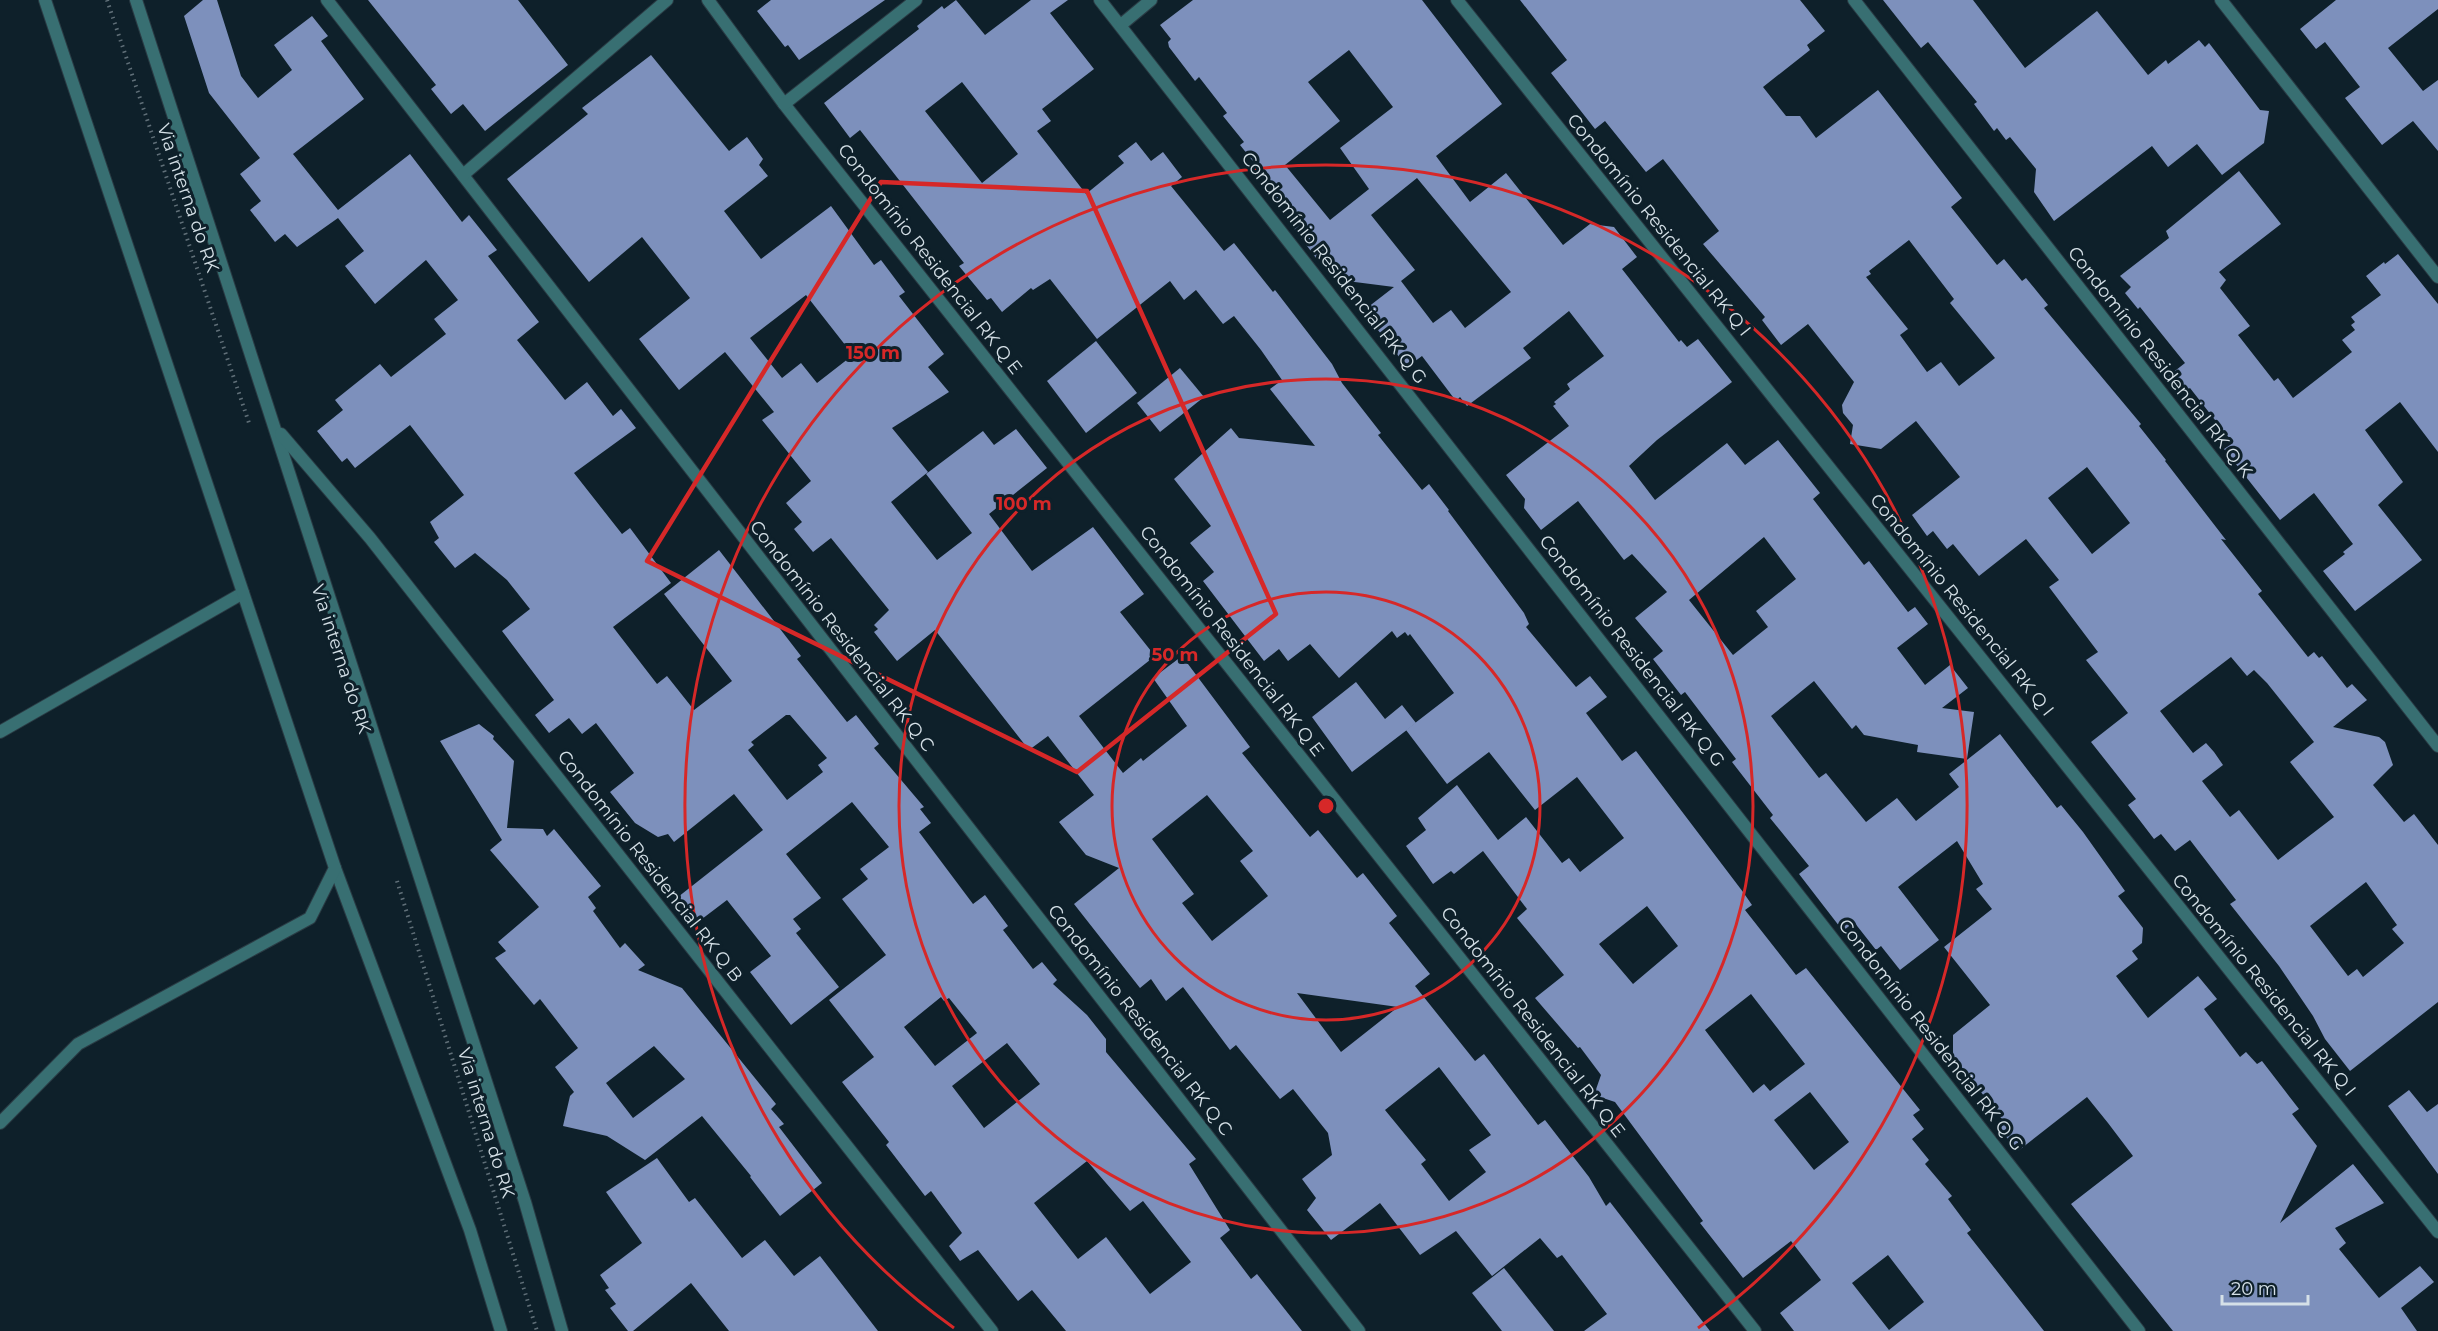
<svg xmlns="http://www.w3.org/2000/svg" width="2438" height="1331" font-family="Montserrat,sans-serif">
	<rect width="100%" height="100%" fill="#0e202a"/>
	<!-- building -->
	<g fill="#7d90bc" fill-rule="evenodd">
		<path d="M 203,0 L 217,0 L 241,76 L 258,98 L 292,70 L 274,45 L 312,16 L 328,36 L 321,41 L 364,99 L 293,154 L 338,210 L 410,154 L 462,222 L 469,215 L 497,250 L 488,256 L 539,322 L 517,340 L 565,400 L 587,382 L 613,416 L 621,409 L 636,428 L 574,473 L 622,534 L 630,528 L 671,583 L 613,627 L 657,684 L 667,676 L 694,710 L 732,681 L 664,594 L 719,550 L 801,656 L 797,659 L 847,722 L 856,715 L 879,744 L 874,748 L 924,807 L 920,809 L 931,823 L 919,832 L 973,904 L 985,895 L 1008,926 L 1003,930 L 1033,969 L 1042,962 L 1057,980 L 1053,984 L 1087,1015 L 1106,1039 L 1106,1052 L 1196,1159 L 1189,1164 L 1230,1230 L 1220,1238 L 1251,1279 L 1257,1274 L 1302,1331 L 1066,1331 L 1032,1290 L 1018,1301 L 978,1250 L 960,1261 L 949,1246 L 962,1233 L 931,1191 L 925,1196 L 886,1145 L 889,1142 L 842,1082 L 874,1057 L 829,1000 L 886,955 L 842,899 L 868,879 L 860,869 L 889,847 L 852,802 L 786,854 L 821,898 L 793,919 L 801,929 L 796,933 L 839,987 L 791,1025 L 750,972 L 771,956 L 727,900 L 698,922 L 678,897 L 763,830 L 734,794 L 674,842 L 668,834 L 658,837 L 635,823 L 610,792 L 634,773 L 596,723 L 582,734 L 569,718 L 549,733 L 535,715 L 554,700 L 502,631 L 530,609 L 507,580 L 475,553 L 455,568 L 434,542 L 439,538 L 430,522 L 464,495 L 410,425 L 355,468 L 347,458 L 342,462 L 317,431 L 343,410 L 335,400 L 380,364 L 391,377 L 446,334 L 434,319 L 458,300 L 426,260 L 375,304 L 345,266 L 364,251 L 338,218 L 297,247 L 285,234 L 275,242 L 250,210 L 261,201 L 240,174 L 260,158 L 209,93 L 184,16 ZM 786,715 L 790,715 L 827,758 L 818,765 L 823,772 L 787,800 L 748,750 L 754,745 L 751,742 ZM 941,997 L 944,1001 L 949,998 L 977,1033 L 935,1066 L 904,1027 ZM 1007,1043 L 1040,1084 L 984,1128 L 952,1086 ZM 1087,1161 L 1130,1211 L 1143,1201 L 1191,1262 L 1150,1294 L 1106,1237 L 1078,1259 L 1034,1203 Z"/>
		<path d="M 368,0 L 518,0 L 568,65 L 485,131 L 463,104 L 451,114 L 431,89 L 436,85 Z"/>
		<path d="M 771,0 L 885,0 L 799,60 L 788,45 L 785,47 L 757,11 Z"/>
		<path d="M 956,0 L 985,35 L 1031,0 L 1068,0 L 1050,13 L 1094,69 L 1042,109 L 1051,121 L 1037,131 L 1086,194 L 1124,163 L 1118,156 L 1136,142 L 1151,161 L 1163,152 L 1182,177 L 1171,186 L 1224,251 L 1234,243 L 1273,292 L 1275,290 L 1332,364 L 1342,383 L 1381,433 L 1378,435 L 1422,490 L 1429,484 L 1449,510 L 1448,511 L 1524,613 L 1529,624 L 1526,627 L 1576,687 L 1590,676 L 1607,697 L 1586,713 L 1622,761 L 1636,751 L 1743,892 L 1752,905 L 1745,910 L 1796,975 L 1806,968 L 1920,1110 L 1913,1115 L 1924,1129 L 1912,1139 L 1929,1160 L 1925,1164 L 1952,1196 L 1948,1199 L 1971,1230 L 1967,1233 L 2044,1331 L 1794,1331 L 1780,1313 L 1821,1280 L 1791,1241 L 1743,1278 L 1700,1223 L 1703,1221 L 1615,1102 L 1594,1095 L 1601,1075 L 1580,1047 L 1578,1048 L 1535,998 L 1564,975 L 1517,918 L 1527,909 L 1483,851 L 1454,874 L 1451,871 L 1433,884 L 1406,846 L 1426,830 L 1418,818 L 1457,785 L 1498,840 L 1526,817 L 1562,863 L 1569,858 L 1580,872 L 1624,838 L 1577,777 L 1535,810 L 1489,752 L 1447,784 L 1406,730 L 1454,693 L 1410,634 L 1408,636 L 1405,632 L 1397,638 L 1392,631 L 1339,678 L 1310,644 L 1288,661 L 1279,649 L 1264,661 L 1203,581 L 1214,572 L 1190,543 L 1211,526 L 1174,479 L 1231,428 L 1239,438 L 1315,446 L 1270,389 L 1282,380 L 1261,350 L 1234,316 L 1223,324 L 1196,290 L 1184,300 L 1170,281 L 1097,339 L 1050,279 L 1033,290 L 1031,288 L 1002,312 L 991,298 L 987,300 L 959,266 L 964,263 L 860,130 L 850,138 L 824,103 L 919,29 L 917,26 L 942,6 L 944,9 ZM 962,82 L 1018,154 L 982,183 L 925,111 ZM 1647,906 L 1678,946 L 1633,984 L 1599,944 ZM 1751,994 L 1805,1064 L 1770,1091 L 1764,1084 L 1753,1093 L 1705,1030 ZM 1810,1092 L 1849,1142 L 1814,1170 L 1774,1120 ZM 1888,1255 L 1924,1302 L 1889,1330 L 1852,1283 Z"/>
		<path d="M 1193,0 L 1422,0 L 1502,104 L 1436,156 L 1470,202 L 1506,173 L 1563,245 L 1590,224 L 1614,227 L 1637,257 L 1622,269 L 1679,342 L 1681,340 L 1687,347 L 1698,339 L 1732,382 L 1657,440 L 1629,466 L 1655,500 L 1727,443 L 1745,465 L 1778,440 L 1820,493 L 1813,499 L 1864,565 L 1869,561 L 1908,612 L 1915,607 L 1928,624 L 1897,648 L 1925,685 L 1950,665 L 1968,688 L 1942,708 L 1974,712 L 1967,759 L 1917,752 L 1918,745 L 1864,735 L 1856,725 L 1852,729 L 1814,681 L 1771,716 L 1819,778 L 1826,773 L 1866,822 L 1897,798 L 1916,821 L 1959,787 L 1949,774 L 2000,734 L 2057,808 L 2061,805 L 2083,832 L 2125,891 L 2118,896 L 2143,928 L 2142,943 L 2132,951 L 2138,959 L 2116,976 L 2148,1018 L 2198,976 L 2217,999 L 2204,1009 L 2240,1057 L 2246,1052 L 2257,1064 L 2262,1061 L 2299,1109 L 2292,1114 L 2317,1146 L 2280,1223 L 2353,1164 L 2384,1203 L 2335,1228 L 2346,1243 L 2339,1249 L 2379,1298 L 2420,1266 L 2434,1282 L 2401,1308 L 2417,1331 L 2173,1331 L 2071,1204 L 2133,1156 L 2108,1123 L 2087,1097 L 2018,1151 L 1999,1128 L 2005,1123 L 1953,1056 L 1953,1035 L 1990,1005 L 1944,947 L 1992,909 L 1976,889 L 1983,884 L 1957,841 L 1898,887 L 1939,940 L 1900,970 L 1881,946 L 1876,950 L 1854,922 L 1843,931 L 1826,909 L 1799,874 L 1809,866 L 1770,818 L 1773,815 L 1732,762 L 1736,759 L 1685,692 L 1681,695 L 1653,659 L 1663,651 L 1635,618 L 1667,592 L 1632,554 L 1624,560 L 1578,501 L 1541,530 L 1524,508 L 1525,499 L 1506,475 L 1569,426 L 1553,406 L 1556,404 L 1554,402 L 1570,389 L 1567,384 L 1604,356 L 1569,311 L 1523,348 L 1531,358 L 1467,406 L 1460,397 L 1456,401 L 1422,356 L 1407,367 L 1363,311 L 1394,287 L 1347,281 L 1324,251 L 1316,258 L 1273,200 L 1280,195 L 1240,145 L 1244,142 L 1223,116 L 1227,113 L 1199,77 L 1195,81 L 1169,47 L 1168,42 L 1171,39 L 1160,25 ZM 1349,50 L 1393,107 L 1340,148 L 1369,189 L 1330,220 L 1285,165 L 1340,121 L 1308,82 ZM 1417,178 L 1511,292 L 1465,328 L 1451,310 L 1433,323 L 1401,281 L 1415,270 L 1371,215 ZM 1764,537 L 1796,579 L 1756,611 L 1768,627 L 1733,655 L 1689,600 Z"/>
		<path d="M 1520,0 L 1800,0 L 1825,31 L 1807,45 L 1810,50 L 1763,87 L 1786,116 L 1800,116 L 1816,138 L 1878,90 L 1962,198 L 1951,207 L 1997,265 L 2004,259 L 2022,281 L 2026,278 L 2048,305 L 2044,308 L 2141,424 L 2139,426 L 2166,460 L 2165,461 L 2226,540 L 2221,539 L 2262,591 L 2258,594 L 2308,657 L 2314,652 L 2319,658 L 2322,656 L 2347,688 L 2352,684 L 2367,700 L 2333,727 L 2379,737 L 2385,742 L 2393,765 L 2373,785 L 2404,822 L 2414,814 L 2438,845 L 2438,1002 L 2350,1071 L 2325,1039 L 2313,1016 L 2279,966 L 2230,904 L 2236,900 L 2190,840 L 2175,851 L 2161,834 L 2154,839 L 2128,805 L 2136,799 L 2091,742 L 2128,713 L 2086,660 L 2098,652 L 2049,587 L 2059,580 L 2026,539 L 1979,576 L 1953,544 L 1947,549 L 1933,531 L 1927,536 L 1912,515 L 1960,477 L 1916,421 L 1881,449 L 1850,444 L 1853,425 L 1843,413 L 1842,405 L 1854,382 L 1808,324 L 1781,345 L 1762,320 L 1765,317 L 1703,244 L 1719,231 L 1663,159 L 1646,172 L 1605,121 L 1595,129 L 1551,73 L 1567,60 ZM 1909,240 L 1954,299 L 1950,303 L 1995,358 L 1959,386 L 1941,362 L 1927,372 L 1900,335 L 1908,329 L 1866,277 L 1871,274 L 1869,271 ZM 2087,467 L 2130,523 L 2092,554 L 2048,498 ZM 2231,657 L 2247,676 L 2254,670 L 2267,683 L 2314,742 L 2290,762 L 2334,817 L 2278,860 L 2239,810 L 2230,817 L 2202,781 L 2223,765 L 2214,752 L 2206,743 L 2193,753 L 2160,711 ZM 2366,882 L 2397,925 L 2392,929 L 2404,943 L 2363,977 L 2357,969 L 2348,976 L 2310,926 Z"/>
		<path d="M 1883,0 L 1973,0 L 2025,68 L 2097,11 L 2148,75 L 2166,60 L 2168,64 L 2199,40 L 2205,47 L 2209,43 L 2260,110 L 2269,111 L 2264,143 L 2222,175 L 2197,144 L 2168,167 L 2152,146 L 2054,221 L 2034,192 L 2036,169 L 2010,137 L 2006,140 L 1997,128 L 1994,131 L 1974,104 L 1977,102 L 1928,42 L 1921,48 Z"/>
		<path d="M 2336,0 L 2438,0 L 2438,9 L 2388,48 L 2423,91 L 2438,80 L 2438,151 L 2413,121 L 2382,145 L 2345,98 L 2360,87 L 2325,42 L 2316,49 L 2300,29 Z"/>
		<path d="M 651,55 L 729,151 L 747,137 L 763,159 L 759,165 L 768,176 L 724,211 L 761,259 L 831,206 L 874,265 L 881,260 L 905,292 L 899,296 L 944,354 L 928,367 L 949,392 L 892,428 L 928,472 L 891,502 L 937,560 L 972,533 L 926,474 L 983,431 L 994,445 L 1016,429 L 1047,468 L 989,514 L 1032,571 L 1093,527 L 1144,594 L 1120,612 L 1155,656 L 1079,716 L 1123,773 L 1141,758 L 1143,761 L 1187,726 L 1153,678 L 1182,656 L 1250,747 L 1242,753 L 1310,837 L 1318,830 L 1357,878 L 1363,873 L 1397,916 L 1389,923 L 1430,974 L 1415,986 L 1475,1061 L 1484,1054 L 1538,1125 L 1545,1120 L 1589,1177 L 1606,1206 L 1610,1202 L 1710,1331 L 1584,1331 L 1607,1314 L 1562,1255 L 1557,1258 L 1540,1238 L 1492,1276 L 1456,1231 L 1420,1255 L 1380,1203 L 1331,1240 L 1307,1210 L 1316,1198 L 1302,1179 L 1332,1155 L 1328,1133 L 1293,1089 L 1280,1099 L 1236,1045 L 1230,1050 L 1183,987 L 1166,1001 L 1151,979 L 1140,988 L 1074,904 L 1119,868 L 1086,855 L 1059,822 L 1094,795 L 1048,736 L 1029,750 L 935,630 L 897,661 L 874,632 L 878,629 L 874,625 L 889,610 L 831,538 L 813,552 L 794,529 L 802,522 L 786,503 L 811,481 L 762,420 L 774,412 L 725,352 L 679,390 L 639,339 L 690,298 L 642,237 L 589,282 L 507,179 L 588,114 L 582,108 ZM 806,295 L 853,355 L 817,383 L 801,363 L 782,378 L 750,338 ZM 1207,795 L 1253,851 L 1240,861 L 1268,896 L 1212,941 L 1182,903 L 1194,894 L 1152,839 ZM 1297,993 L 1398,1007 L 1341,1052 ZM 1439,1067 L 1491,1135 L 1469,1150 L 1486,1172 L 1449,1201 L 1421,1164 L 1426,1160 L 1385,1110 Z"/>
		<path d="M 2239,171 L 2281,224 L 2219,272 L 2226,280 L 2220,288 L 2250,326 L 2238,335 L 2274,381 L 2278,378 L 2293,398 L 2352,352 L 2342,340 L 2355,330 L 2351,325 L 2355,322 L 2351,317 L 2381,295 L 2366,276 L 2384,262 L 2385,264 L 2398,254 L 2438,304 L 2438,452 L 2400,402 L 2365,430 L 2403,482 L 2378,505 L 2422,560 L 2355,611 L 2323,571 L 2345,554 L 2343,552 L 2353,544 L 2314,493 L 2280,520 L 2224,449 L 2233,443 L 2190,388 L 2179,395 L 2166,378 L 2185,363 L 2140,307 L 2138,309 L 2125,293 L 2131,287 L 2120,276 L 2169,238 L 2166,231 Z"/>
		<path d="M 1096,341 L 1137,393 L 1086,433 L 1047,381 Z"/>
		<path d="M 1180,368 L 1204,397 L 1160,432 L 1137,403 Z"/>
		<path d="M 1356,682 L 1385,719 L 1402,705 L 1416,723 L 1352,772 L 1312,717 Z"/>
		<path d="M 479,724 L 494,736 L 493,739 L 514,761 L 507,828 L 543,829 L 547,836 L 554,829 L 601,886 L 588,897 L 596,908 L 593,911 L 620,948 L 625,943 L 645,965 L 638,970 L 682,988 L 776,1104 L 771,1109 L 784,1124 L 779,1127 L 822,1183 L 780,1216 L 750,1177 L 751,1176 L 702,1116 L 645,1160 L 607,1136 L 563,1126 L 570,1096 L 574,1092 L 555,1067 L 578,1048 L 540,999 L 534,1005 L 495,958 L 506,951 L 498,942 L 539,907 L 490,850 L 502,840 L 440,741 ZM 654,1046 L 685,1079 L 633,1118 L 606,1083 Z"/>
		<path d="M 2409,1090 L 2427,1112 L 2438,1104 L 2438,1174 L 2388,1106 Z"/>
		<path d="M 657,1158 L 689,1202 L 695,1198 L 742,1258 L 765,1240 L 794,1276 L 820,1256 L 878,1331 L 729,1331 L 691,1283 L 633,1331 L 628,1331 L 610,1308 L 616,1304 L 605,1290 L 609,1288 L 600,1275 L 642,1243 L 606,1192 Z"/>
		<path d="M 1504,1268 L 1554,1331 L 1502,1331 L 1472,1293 Z"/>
	</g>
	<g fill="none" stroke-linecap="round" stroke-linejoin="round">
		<!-- lane casing -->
		<g stroke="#2a3b44" stroke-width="14">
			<g id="lane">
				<path d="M 0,732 L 243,593"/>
				<path d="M 335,868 L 470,1230 L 501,1331"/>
				<path d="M 0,1123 L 78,1044 L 310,918 L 335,868 L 45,0"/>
			</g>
		</g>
		<!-- street casing -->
		<g stroke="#2a3b44" stroke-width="14">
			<g id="street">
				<path d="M 136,0 L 525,1202 L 562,1331"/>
				<path d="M 327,0 L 1359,1331"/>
				<path d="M 708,0 L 784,104 L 1755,1331"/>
				<path d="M 1100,0 L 2139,1331"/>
				<path d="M 1457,0 L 2438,1232"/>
				<path d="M 1854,0 L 2438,746"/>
				<path d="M 2221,0 L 2438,277"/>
				<path d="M 1122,24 L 1151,0"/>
				<path d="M 784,104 L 916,0"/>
				<path d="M 463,175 L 667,0"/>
				<path d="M 281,434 L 370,538 L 992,1331"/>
			</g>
		</g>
		<!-- path -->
		<g stroke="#606f78" stroke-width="4" stroke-dasharray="1.5 4.5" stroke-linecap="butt">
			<path d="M 107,0 L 249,423"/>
			<path d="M 397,881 L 537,1331"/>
		</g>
		<!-- lane -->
		<use href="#lane" stroke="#386f72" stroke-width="12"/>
		<!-- street -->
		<use href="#street" stroke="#386f72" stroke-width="12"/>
	</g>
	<!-- marked area -->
	<path fill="none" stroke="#d62828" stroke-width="4.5" stroke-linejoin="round" d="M 881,182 L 1087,191 L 1276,614 L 1077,772 L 647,561 Z"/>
	<!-- distance rings -->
	<g fill="none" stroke="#d62828" stroke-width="3">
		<circle cx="1326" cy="806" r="214"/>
		<circle cx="1326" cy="806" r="427"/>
		<path d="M954 1328A641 641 0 1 1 1698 1328"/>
	</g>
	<g text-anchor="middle" stroke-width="6" stroke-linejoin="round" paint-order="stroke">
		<!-- street labels -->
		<g font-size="18" fill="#d5e0e7" stroke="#0e202a">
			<text transform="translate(188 198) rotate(71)" y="6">Via interna do RK</text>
			<text transform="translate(1659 225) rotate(51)" y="6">Condomínio Residencial RK Q I</text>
			<text transform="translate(930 259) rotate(52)" y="6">Condomínio Residencial RK Q E</text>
			<text transform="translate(1334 268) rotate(52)" y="6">Condomínio Residencial RK Q G</text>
			<text transform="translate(2160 362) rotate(52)" y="6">Condomínio Residencial RK Q K</text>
			<text transform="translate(1962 605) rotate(51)" y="6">Condomínio Residencial RK Q I</text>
			<text transform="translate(842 636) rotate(52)" y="6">Condomínio Residencial RK Q C</text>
			<text transform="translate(1232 641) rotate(52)" y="6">Condomínio Residencial RK Q E</text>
			<text transform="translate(1632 651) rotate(52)" y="6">Condomínio Residencial RK Q G</text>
			<text transform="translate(341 659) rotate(72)" y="6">Via interna do RK</text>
			<text transform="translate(650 866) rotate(52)" y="6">Condomínio Residencial RK Q B</text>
			<text transform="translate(2264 985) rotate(51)" y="6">Condomínio Residencial RK Q I</text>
			<text transform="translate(1140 1020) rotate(52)" y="6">Condomínio Residencial RK Q C</text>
			<text transform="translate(1533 1022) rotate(52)" y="6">Condomínio Residencial RK Q E</text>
			<text transform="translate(1931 1035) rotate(52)" y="6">Condomínio Residencial RK Q G</text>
			<text transform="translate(486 1123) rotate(73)" y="6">Via interna do RK</text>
		</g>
	</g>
	<circle cx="1326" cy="806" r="9" fill="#d62828" stroke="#0e202a" stroke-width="3"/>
	<g font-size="18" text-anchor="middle" font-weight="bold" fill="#d62828" stroke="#0e202a" stroke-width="6" stroke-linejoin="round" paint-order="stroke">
		<text x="873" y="359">150 m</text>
		<text x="1024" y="510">100 m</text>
		<text x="1175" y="661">50 m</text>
	</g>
	<!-- scale -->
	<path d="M2222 1295v9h86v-9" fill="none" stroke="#d5e0e7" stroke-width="3"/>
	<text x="2231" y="1295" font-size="18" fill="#d5e0e7" stroke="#0e202a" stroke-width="4.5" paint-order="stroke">20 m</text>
</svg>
